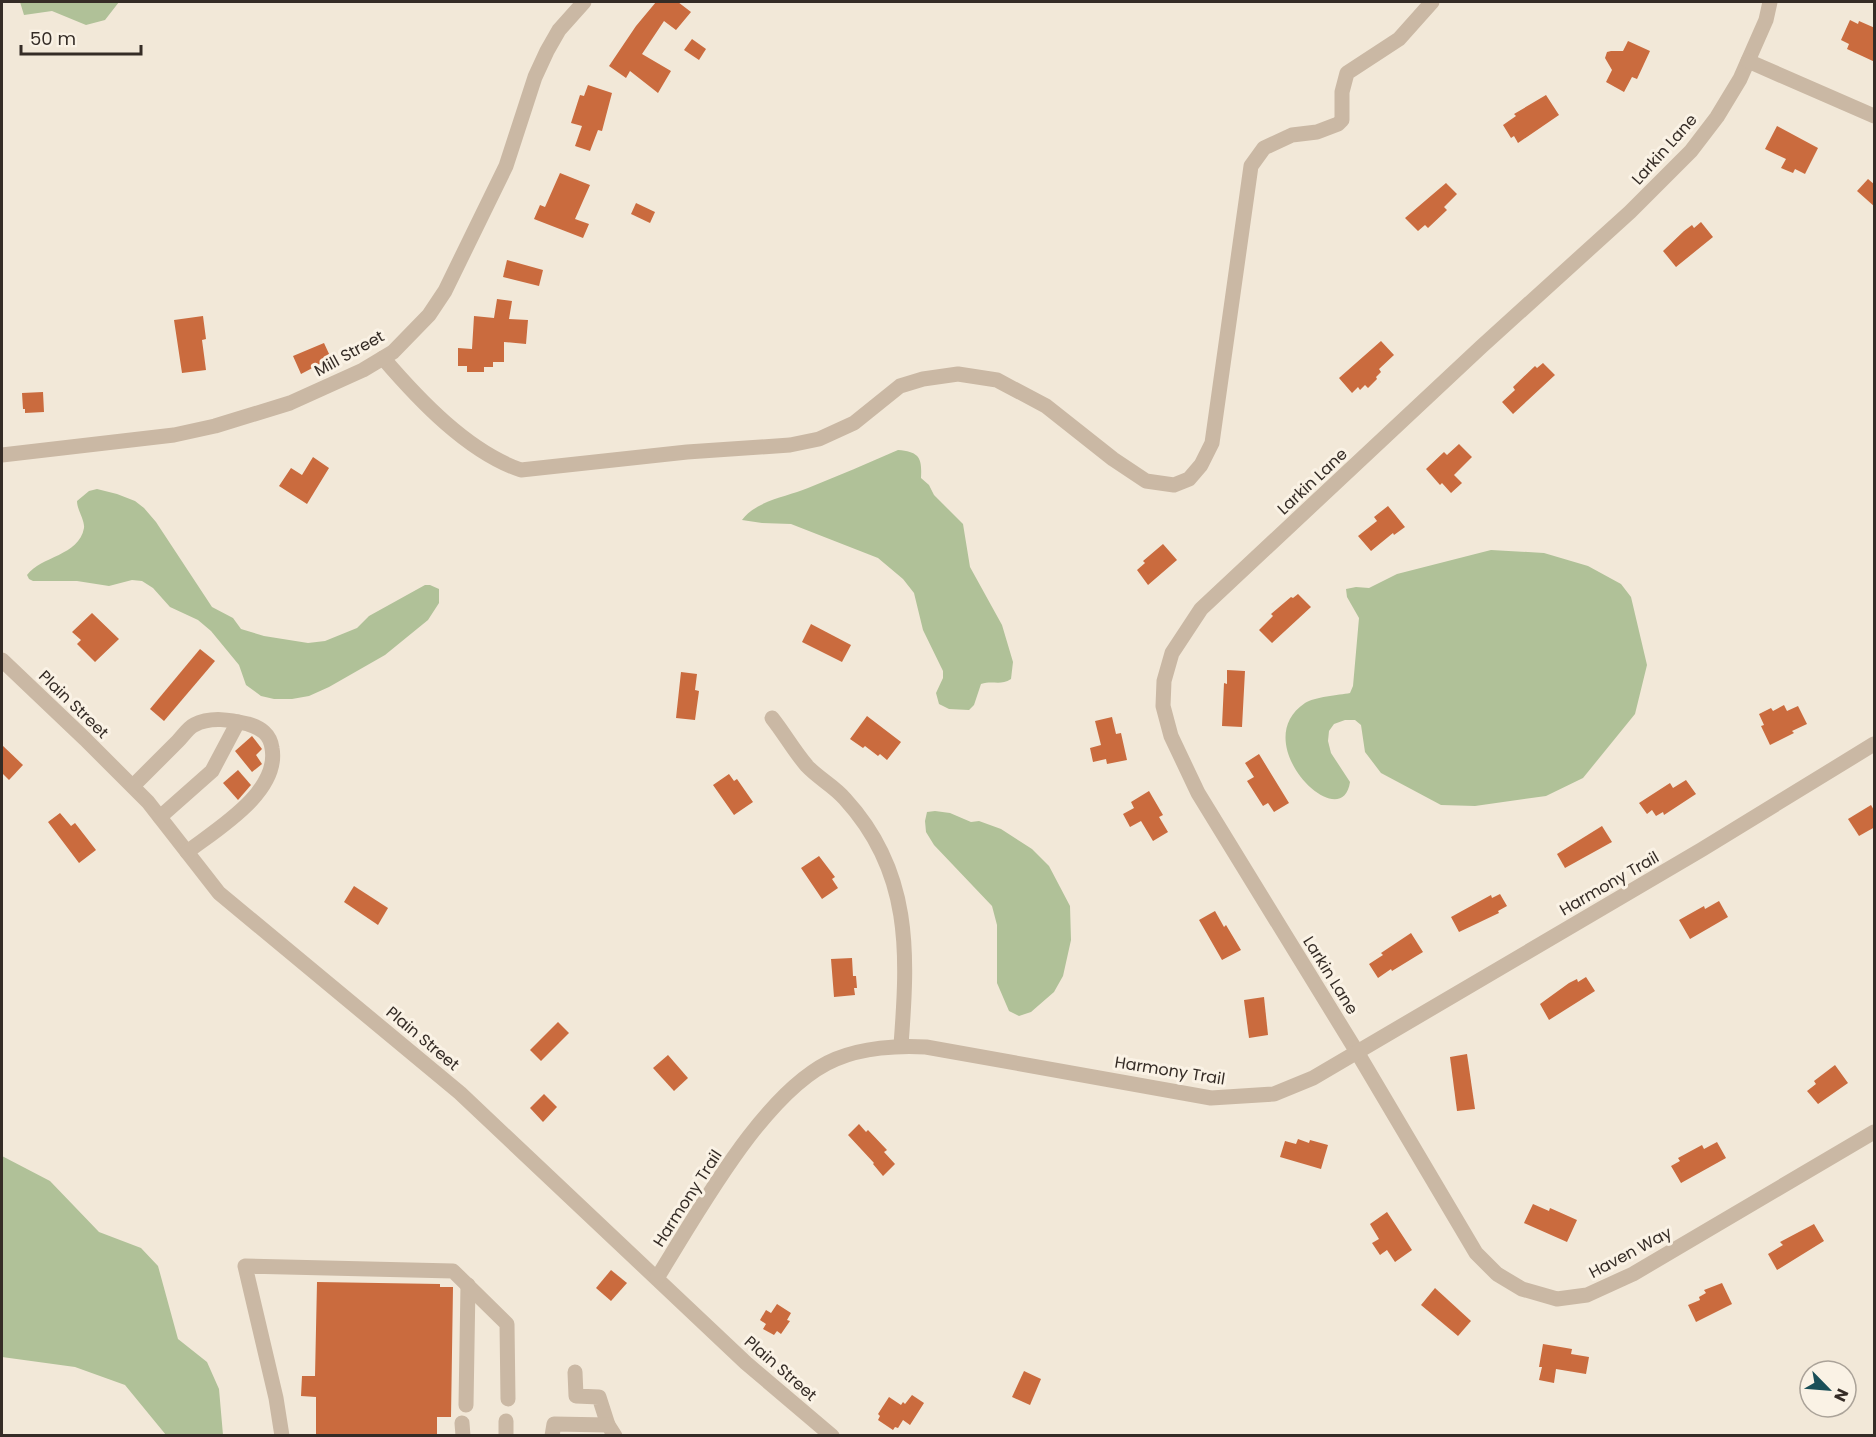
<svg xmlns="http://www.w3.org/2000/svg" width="1876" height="1437" font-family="Poppins,sans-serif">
	<rect width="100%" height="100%" fill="#f2e8d8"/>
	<!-- green -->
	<g fill="#b0c198">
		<path d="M 20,2 L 119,2 L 105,20 L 86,25 L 52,11 L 24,15 Z"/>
		<path d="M 898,450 C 920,452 922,458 921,478 L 929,485 L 934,495 L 963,524 L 970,567 L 1002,625 L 1013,662 L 1011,679 C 1000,686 993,680 981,684 L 974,705 L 969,710 L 949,709 L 939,704 L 936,693 L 943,678 L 943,671 L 923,630 L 914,593 L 903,579 L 878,558 L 791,524 L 762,523 L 742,520 C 757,500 787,497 808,488 C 838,476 868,463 898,450 Z"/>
		<path d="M 97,489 L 117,494 L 135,501 L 144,508 L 156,522 L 212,607 L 233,618 L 241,629 L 264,636 L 308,643 L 325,641 L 357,628 L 369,616 L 425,585 L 430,585 L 439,589 L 439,603 L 428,620 L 385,655 L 329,687 L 309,696 L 292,699 L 274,699 L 261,696 L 246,685 L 239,665 L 211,631 L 198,620 L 170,607 L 153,588 L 142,581 L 132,580 L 109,586 L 77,581 L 33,581 L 29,579 L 27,575 C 41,556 79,556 84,528 C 85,520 77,510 77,501 L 89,491 Z"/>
		<path d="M 1491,550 L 1544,553 L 1588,566 L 1621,584 L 1631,597 L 1647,665 L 1635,714 L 1583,778 L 1546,796 L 1475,806 L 1441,805 L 1381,773 L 1365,752 L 1361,725 L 1355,720 L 1345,720 L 1334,724 L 1329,731 L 1328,741 L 1331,753 L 1350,782 C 1342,838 1245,743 1305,703 C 1314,697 1339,695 1350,693 L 1353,686 L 1359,618 L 1347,597 L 1346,589 L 1356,587 L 1369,588 L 1397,574 Z"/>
		<path d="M 935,811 L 950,813 L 971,822 L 979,821 L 1001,829 L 1032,849 L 1049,866 L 1070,906 L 1071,940 L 1063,976 L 1054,992 L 1031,1012 L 1019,1016 L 1009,1011 L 997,983 L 997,925 L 992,906 L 934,845 L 926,832 L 925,821 L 927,812 Z"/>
		<path d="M 2,1156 L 50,1181 L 99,1232 L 141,1248 L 158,1266 L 178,1339 L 207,1362 L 219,1389 L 223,1435 L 166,1435 L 125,1385 L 75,1367 L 2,1357 Z"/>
	</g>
	<!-- building -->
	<g fill="#ca6b3e">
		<path d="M 656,2 L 678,2 L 691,12 L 676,30 L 664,21 L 642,54 L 671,71 L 658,93 L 630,71 L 626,78 L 609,66 L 636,26 Z"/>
		<path d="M 1850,20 L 1858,24 L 1859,21 L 1875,28 L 1875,62 L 1847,49 L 1849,44 L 1841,40 Z"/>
		<path d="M 692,39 L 706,49 L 699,60 L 684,50 Z"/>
		<path d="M 1628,41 L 1650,51 L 1637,79 L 1632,77 L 1624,92 L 1606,82 L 1612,70 L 1605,58 L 1607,52 L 1611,51 L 1623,51 Z"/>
		<path d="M 588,85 L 612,93 L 602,131 L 598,130 L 590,151 L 575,146 L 582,126 L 571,123 L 580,95 L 584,96 Z"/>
		<path d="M 1546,95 L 1559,115 L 1518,143 L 1514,136 L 1511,138 L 1503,125 L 1516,116 L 1514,114 Z"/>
		<path d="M 1777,126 L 1818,148 L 1805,174 L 1795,169 L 1793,173 L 1781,168 L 1786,159 L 1765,149 Z"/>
		<path d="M 560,173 L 590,185 L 575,219 L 589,224 L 583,238 L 534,219 L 540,205 L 545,207 Z"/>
		<path d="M 1868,179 L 1875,185 L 1875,207 L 1857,191 Z"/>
		<path d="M 1446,183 L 1457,194 L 1444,207 L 1447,210 L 1428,228 L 1425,225 L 1418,231 L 1405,218 Z"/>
		<path d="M 636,203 L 655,212 L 650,223 L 631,214 Z"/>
		<path d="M 1701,222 L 1713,237 L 1676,267 L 1663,251 L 1684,231 L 1692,225 L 1694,228 Z"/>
		<path d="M 507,260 L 543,270 L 539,286 L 503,277 Z"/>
		<path d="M 497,299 L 512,301 L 509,319 L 528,320 L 526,344 L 504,342 L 504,362 L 493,362 L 493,367 L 484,367 L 484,372 L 467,372 L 467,366 L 458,366 L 458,348 L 472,349 L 474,316 L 494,318 Z"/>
		<path d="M 203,316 L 206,339 L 202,340 L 206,370 L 182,373 L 174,320 Z"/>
		<path d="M 1381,341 L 1394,355 L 1379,369 L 1381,372 L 1376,377 L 1377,379 L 1368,388 L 1365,385 L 1360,390 L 1358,387 L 1352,393 L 1339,378 Z"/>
		<path d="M 324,343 L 330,356 L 321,360 L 322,363 L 301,374 L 293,356 Z"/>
		<path d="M 1543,363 L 1555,375 L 1513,414 L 1502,402 L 1515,390 L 1513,387 L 1535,366 L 1537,368 Z"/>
		<path d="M 43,392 L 44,412 L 25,413 L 25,409 L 23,409 L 22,393 Z"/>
		<path d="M 1459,444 L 1472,457 L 1454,475 L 1462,483 L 1451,493 L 1442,483 L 1440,485 L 1426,469 L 1444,452 L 1447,455 Z"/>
		<path d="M 313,457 L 329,468 L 307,504 L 279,486 L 291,468 L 302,475 Z"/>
		<path d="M 1388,506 L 1405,527 L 1394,535 L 1393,533 L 1371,551 L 1358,536 L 1377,521 L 1374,517 Z"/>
		<path d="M 1163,544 L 1177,560 L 1148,585 L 1137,570 L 1145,563 L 1143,561 Z"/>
		<path d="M 1298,594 L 1311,607 L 1272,643 L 1259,630 L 1273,616 L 1271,614 L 1291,597 L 1293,598 Z"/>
		<path d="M 92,613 L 119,639 L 95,662 L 77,644 L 81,640 L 72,632 Z"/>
		<path d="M 811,624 L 851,645 L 842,662 L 802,642 Z"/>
		<path d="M 200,649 L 215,661 L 164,721 L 150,709 Z"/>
		<path d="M 1227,670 L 1245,671 L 1242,727 L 1222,726 L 1224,683 L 1227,684 Z"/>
		<path d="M 681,672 L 697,674 L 695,690 L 699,691 L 695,720 L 676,718 Z"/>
		<path d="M 1784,705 L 1787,711 L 1798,706 L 1807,724 L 1792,731 L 1794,733 L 1770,745 L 1761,726 L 1764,725 L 1759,714 L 1771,708 L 1773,711 Z"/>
		<path d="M 867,716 L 901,742 L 887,760 L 880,754 L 878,756 L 865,746 L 863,748 L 850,739 Z"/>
		<path d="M 1112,717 L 1116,734 L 1121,733 L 1127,760 L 1107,764 L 1106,759 L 1093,762 L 1090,748 L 1101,745 L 1095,721 Z"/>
		<path d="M 252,736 L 262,749 L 256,755 L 262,764 L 252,772 L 235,751 Z"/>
		<path d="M 2,745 L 23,765 L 9,780 L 2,773 Z"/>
		<path d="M 1259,754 L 1289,803 L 1274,812 L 1268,803 L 1263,806 L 1247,781 L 1254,777 L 1245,763 Z"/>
		<path d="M 238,770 L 251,785 L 238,800 L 223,783 Z"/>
		<path d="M 729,774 L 734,781 L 737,779 L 753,802 L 734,815 L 713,785 Z"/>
		<path d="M 1686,780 L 1696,794 L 1664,815 L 1663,812 L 1656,816 L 1652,810 L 1647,814 L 1639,803 L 1670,783 L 1673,788 Z"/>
		<path d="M 1149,791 L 1163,815 L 1159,817 L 1168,832 L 1153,841 L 1141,821 L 1130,827 L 1123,814 L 1134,808 L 1131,802 Z"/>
		<path d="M 1871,805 L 1875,812 L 1875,827 L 1859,836 L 1848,819 Z"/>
		<path d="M 60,813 L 71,826 L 75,823 L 96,850 L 79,863 L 48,822 Z"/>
		<path d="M 1602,826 L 1612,842 L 1565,868 L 1557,854 Z"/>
		<path d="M 819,856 L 835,877 L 832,879 L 838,888 L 822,899 L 801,868 Z"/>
		<path d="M 354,886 L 388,908 L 378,925 L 344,902 Z"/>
		<path d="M 1500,894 L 1507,906 L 1498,911 L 1499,913 L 1459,932 L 1451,917 L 1491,895 L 1492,898 Z"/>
		<path d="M 1719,901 L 1728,917 L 1690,939 L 1679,920 L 1704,906 L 1705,909 Z"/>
		<path d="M 1215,911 L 1224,927 L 1226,925 L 1241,950 L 1222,960 L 1199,920 Z"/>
		<path d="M 1411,933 L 1423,952 L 1392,971 L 1391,969 L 1378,978 L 1369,964 L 1383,955 L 1381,953 Z"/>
		<path d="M 852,958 L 853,976 L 856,976 L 857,988 L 854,988 L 855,995 L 834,997 L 831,959 Z"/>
		<path d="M 1586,977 L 1595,991 L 1549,1020 L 1540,1004 L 1569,983 L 1577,979 L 1578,982 Z"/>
		<path d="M 1264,997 L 1268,1035 L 1249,1038 L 1244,1000 Z"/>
		<path d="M 558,1022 L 569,1033 L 541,1061 L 530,1050 Z"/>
		<path d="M 1467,1054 L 1475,1109 L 1457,1111 L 1450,1057 Z"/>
		<path d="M 668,1055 L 688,1078 L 674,1091 L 653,1068 Z"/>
		<path d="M 1835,1065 L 1848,1083 L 1818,1104 L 1807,1091 L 1816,1084 L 1814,1081 Z"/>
		<path d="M 544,1094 L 557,1107 L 543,1122 L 530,1108 Z"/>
		<path d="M 859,1124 L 866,1132 L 868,1130 L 887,1150 L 884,1152 L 895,1164 L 883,1176 L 873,1164 L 874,1163 L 848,1135 Z"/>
		<path d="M 1298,1139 L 1309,1143 L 1310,1140 L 1328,1145 L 1321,1169 L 1280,1157 L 1285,1141 L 1296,1144 Z"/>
		<path d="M 1717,1142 L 1726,1158 L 1681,1183 L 1671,1166 L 1680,1161 L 1678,1158 L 1702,1145 L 1704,1149 Z"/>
		<path d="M 1533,1204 L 1549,1211 L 1550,1208 L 1577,1220 L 1567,1242 L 1524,1223 Z"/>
		<path d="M 1387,1212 L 1412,1250 L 1395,1262 L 1387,1250 L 1380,1255 L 1372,1243 L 1379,1239 L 1370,1224 Z"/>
		<path d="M 1814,1224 L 1824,1241 L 1777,1270 L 1768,1254 L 1783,1245 L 1780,1242 Z"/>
		<path d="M 611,1270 L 627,1283 L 611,1301 L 596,1288 Z"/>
		<path d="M 317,1282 L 440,1284 L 440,1287 L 453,1287 L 451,1417 L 437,1417 L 437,1436 L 316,1436 L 316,1397 L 301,1396 L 302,1376 L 315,1376 Z"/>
		<path d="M 1722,1283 L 1732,1304 L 1696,1322 L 1688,1305 L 1700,1300 L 1699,1297 L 1706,1293 L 1704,1290 Z"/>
		<path d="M 1435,1288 L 1471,1321 L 1458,1336 L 1421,1305 Z"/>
		<path d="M 777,1304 L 791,1313 L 787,1320 L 790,1321 L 781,1334 L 777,1331 L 774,1335 L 763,1329 L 766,1324 L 760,1320 L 766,1310 L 771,1313 Z"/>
		<path d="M 1543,1344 L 1572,1349 L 1571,1354 L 1589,1357 L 1586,1374 L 1556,1369 L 1554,1383 L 1539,1380 L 1542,1367 L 1539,1367 Z"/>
		<path d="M 1024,1371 L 1041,1379 L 1030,1405 L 1012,1397 Z"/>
		<path d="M 912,1395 L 924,1403 L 910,1425 L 903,1420 L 898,1428 L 895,1427 L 893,1430 L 878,1420 L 880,1416 L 878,1414 L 889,1397 L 901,1405 L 903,1402 L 905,1404 Z"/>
	</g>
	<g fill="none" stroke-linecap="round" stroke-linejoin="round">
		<!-- minor -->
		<g stroke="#cab8a4" stroke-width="15">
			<path d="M 1770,2 L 1766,20 L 1740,79 L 1717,117 L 1691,151 L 1630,212 L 1481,347 L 1201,609 L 1172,653 L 1164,681 L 1163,706 L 1171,736 L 1198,793 L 1357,1052 L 1476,1253 L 1497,1274 L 1522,1289 L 1557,1299 L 1587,1295 L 1633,1274 L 1874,1132"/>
			<path d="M 1748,61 L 1874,116"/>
			<path d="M 383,358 C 419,400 468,452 521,470 L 687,452 L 790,445 L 819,439 L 854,423 L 900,386 L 923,379 L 958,374 L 997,380 L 1046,406 L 1113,459 L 1146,481 L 1174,485 L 1189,479 L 1201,465 L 1212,443 L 1251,166 L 1264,148 L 1292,135 L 1317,132 L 1338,124 L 1342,120 L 1342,92 L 1347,73 L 1399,39 L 1432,2"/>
			<path d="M 2,455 L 174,435 L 215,426 L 290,403 L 363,370 L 393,352 L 429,315 L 445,291 L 506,166 L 535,77 L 547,51 L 559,30 L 584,2"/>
			<path d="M 2,660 L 85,739 L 148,802 L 219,893 L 460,1093 L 746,1363 L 832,1436"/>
			<path d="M 772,718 C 784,733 794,751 807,766 C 818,778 834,786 845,799 C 912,872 908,953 901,1045"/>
			<path d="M 133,786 C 148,771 163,756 178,741 C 183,736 188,728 194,725 C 211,716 231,720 248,724 C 261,728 270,734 272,748 C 280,792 217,829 187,852"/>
			<path d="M 160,817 L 212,771 L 238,722"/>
			<path d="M 657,1278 C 698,1213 765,1088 836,1059 C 862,1048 898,1045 926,1047 L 1211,1098 L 1274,1094 L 1313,1078 L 1701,850 L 1874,744"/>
			<path d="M 575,1372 L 576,1396 L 599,1397 L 608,1425"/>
			<path d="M 466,1405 L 468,1285"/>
			<path d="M 506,1421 L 506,1436"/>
			<path d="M 462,1423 L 463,1436"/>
			<path d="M 282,1436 L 276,1398 L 245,1266 L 453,1271 L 507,1324 L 508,1399"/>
			<path d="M 552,1436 L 554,1424 L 608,1425 L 615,1436"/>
		</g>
	</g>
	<g text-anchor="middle" stroke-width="6" stroke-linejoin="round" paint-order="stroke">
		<!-- street labels -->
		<g font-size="16" fill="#352c26" stroke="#faf2e5">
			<text transform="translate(1664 149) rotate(-48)" y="6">Larkin Lane</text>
			<text transform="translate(349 353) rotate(-29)" y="6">Mill Street</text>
			<text transform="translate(1312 481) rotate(-43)" y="6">Larkin Lane</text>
			<text transform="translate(74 704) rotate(44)" y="6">Plain Street</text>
			<text transform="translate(1609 883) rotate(-30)" y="6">Harmony Trail</text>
			<text transform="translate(1331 975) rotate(58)" y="6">Larkin Lane</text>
			<text transform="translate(423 1038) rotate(40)" y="6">Plain Street</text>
			<text transform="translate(1170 1070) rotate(9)" y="6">Harmony Trail</text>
			<text transform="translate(687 1198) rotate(-57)" y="6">Harmony Trail</text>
			<text transform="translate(1630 1252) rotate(-28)" y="6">Haven Way</text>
			<text transform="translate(781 1368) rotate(41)" y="6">Plain Street</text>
		</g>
	</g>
	<!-- border -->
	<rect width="1876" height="1437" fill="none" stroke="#352c26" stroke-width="6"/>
	<!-- north arrow -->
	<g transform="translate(1828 1389) rotate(115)"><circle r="28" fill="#faf2e5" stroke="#aba399" stroke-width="1.5"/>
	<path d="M0-4.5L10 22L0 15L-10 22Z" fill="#1a4f58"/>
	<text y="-9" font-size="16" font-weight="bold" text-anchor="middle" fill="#352c26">N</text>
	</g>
	<!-- scale -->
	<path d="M21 45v9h120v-9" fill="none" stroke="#352c26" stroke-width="3"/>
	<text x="30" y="45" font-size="18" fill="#352c26" stroke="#faf2e5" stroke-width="4.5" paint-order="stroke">50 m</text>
</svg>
